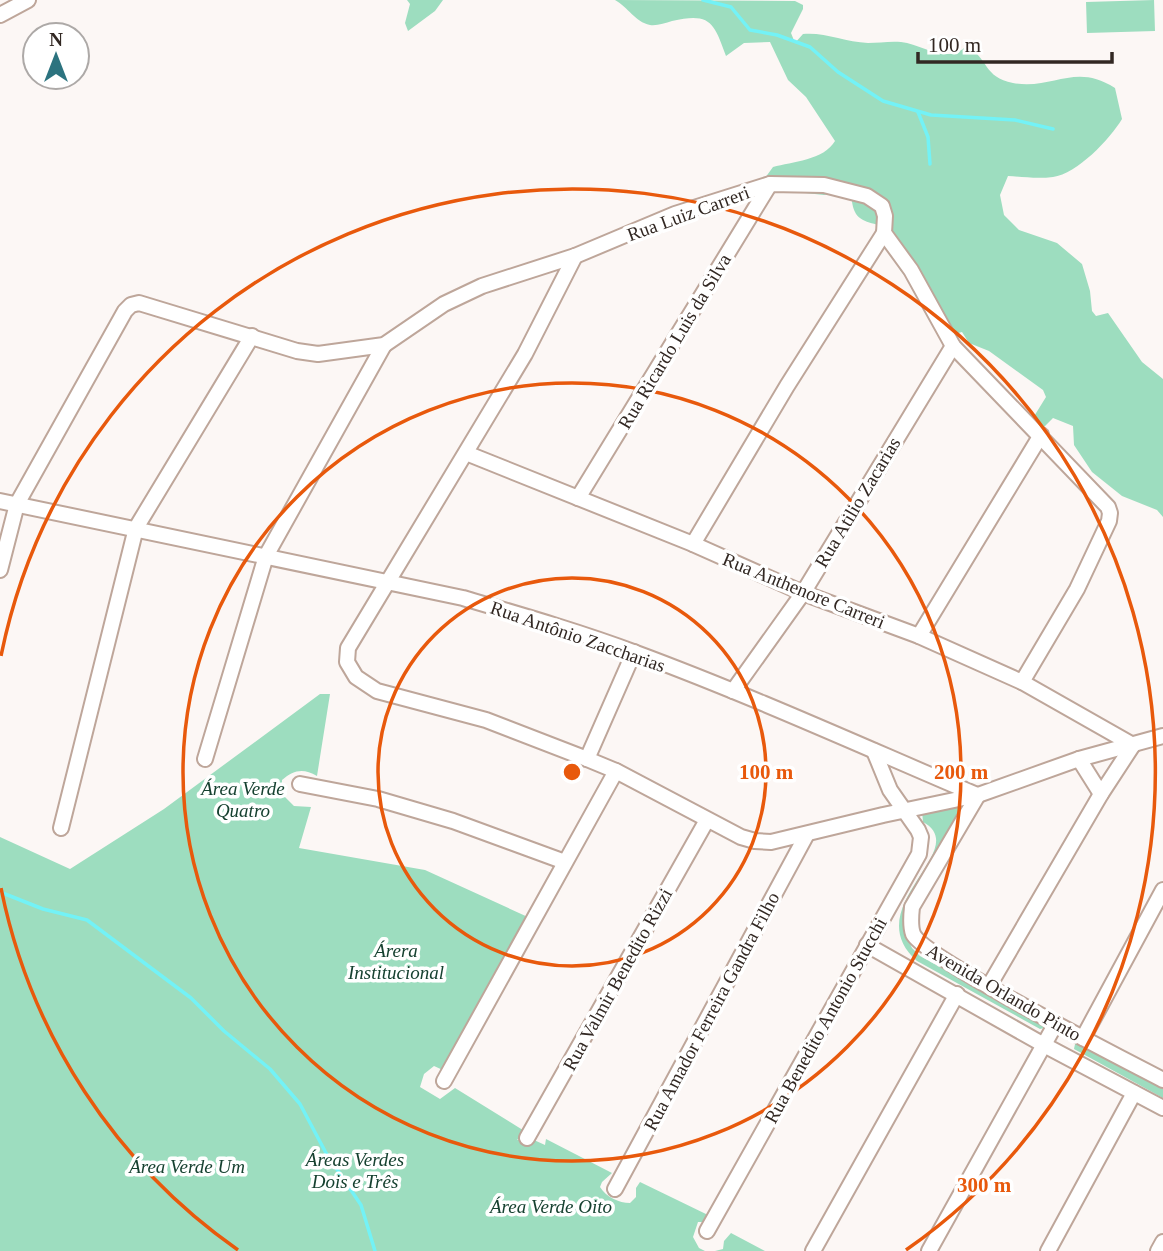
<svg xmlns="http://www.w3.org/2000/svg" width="1163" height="1251" font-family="'Times New Roman',serif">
	<rect width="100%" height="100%" fill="#fcf7f5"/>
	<!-- green -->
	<g fill="#9dddbf">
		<path d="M 407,0 L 443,0 L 435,11 L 408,31 L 405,23 L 410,4 Z"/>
		<path d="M 615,0 L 795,1 L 803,5 L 803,9 L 791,33 L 795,43 L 803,34 C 825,32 845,42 868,43 C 878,43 890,41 901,42 C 925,45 945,65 967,46 C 989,59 983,77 1013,83 C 1054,90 1075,62 1115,88 L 1122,119 C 1110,139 1077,174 1053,177 C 1038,179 1023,177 1008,176 L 1000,195 L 1004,215 L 1019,230 L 1057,243 L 1082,264 L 1090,291 L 1092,311 L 1096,316 L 1108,313 L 1142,362 L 1163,379 L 1163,517 L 1157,510 L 1122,496 L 1092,472 L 1074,445 L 1073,426 L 1053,418 L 1039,432 L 1033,431 L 1033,418 L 1046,397 L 1043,390 L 989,351 L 969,343 L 962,332 L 947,336 L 927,304 L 900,270 L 888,227 C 877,224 860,223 855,212 C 850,201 855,200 845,191 L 824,195 L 778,190 L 765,178 L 773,167 C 792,162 824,160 835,141 L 806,97 L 788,80 L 770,42 L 744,43 L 726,56 C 714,23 711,12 672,21 C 665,23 657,26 650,25 C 635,22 628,7 615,0 Z"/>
		<path d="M 1154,0 L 1155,31 L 1087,33 L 1086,2 Z"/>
		<path d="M 320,694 L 330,694 L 317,776 C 303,768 294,770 282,780 L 282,794 L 294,806 L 311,807 L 299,848 L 425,870 L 530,918 L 445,1071 L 434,1066 L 424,1074 L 420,1087 L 440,1099 L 455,1088 L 526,1132 L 517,1140 L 534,1140 L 545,1145 L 546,1139 L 612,1173 L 602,1182 L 600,1187 C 606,1197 619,1203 630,1203 L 636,1197 L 636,1188 L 640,1182 L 708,1215 L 705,1222 L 698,1222 L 693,1237 L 699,1248 L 705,1251 L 0,1251 L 0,837 L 70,869 L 164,809 Z"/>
		<path d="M 961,800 L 960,815 L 925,878 L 907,937 L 912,948 L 920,956 L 1043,1024 L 1044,1028 L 1040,1029 L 917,961 C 856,907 974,850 923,822 L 922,811 Z"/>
		<path d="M 1079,1043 L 1163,1089 L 1163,1098 L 1074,1049 L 1075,1044 Z"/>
		<path d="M 731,1233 L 765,1251 L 715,1251 L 723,1249 L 724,1241 Z"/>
	</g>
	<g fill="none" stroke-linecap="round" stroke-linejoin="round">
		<!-- stream -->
		<g stroke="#73f2f6" stroke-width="3.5">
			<path d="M 703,0 L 731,7 L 750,30 L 777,35 L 810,47 L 838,72 L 883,101 L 931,115 L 1015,120 L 1053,129"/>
			<path d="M 918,112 L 928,137 L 930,164"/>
			<path d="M 0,892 L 43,909 L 87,920 L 191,998 L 224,1031 L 270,1069 L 300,1104 L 326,1153 L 361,1205 L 375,1251"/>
		</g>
		<!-- minor casing -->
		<g stroke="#bea69a" stroke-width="18">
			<g id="minor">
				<path d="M 0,15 L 28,0"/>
				<path d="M 575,256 L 525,354 L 348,648 L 347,662 L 356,677 L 377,691 L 486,720 L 587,759 L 616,771 L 741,837 L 755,841 L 771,842 L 883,815 L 978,795 L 1079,759 L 1163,736"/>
				<path d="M 466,453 L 693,544 L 803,593 L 919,636 L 1022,682 L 1133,745"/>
				<path d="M 578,498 L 770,184"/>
				<path d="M 0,501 L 463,598 C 521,615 580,632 636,653 C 752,696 864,747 977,795"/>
				<path d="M 693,544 L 787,386 L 884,233"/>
				<path d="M 0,570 L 17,504 L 125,311 L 131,305 L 139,303 L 297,351 L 318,354 L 384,345 L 444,304 L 482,286 L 575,256 L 675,214 L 770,184 L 824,185 L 867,196 L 882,206 L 885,216 L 884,233 L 911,270 L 953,346 L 1108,507 L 1110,513 L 1109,521 L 1077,589 L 1022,682"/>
				<path d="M 919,636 L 1041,435"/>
				<path d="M 733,691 L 803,593 L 953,346"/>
				<path d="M 205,759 L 266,556 L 384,345"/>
				<path d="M 587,759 L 634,652"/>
				<path d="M 1079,759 L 1101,794"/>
				<path d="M 300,784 L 378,799 L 453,821 L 565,862"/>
				<path d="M 978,795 L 912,907 C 911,916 910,926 913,934 C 924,958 1127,1061 1163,1080"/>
				<path d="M 61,828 L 136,528 L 252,336"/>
				<path d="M 867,945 L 1044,1045 L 1163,1108"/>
				<path d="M 989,986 L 1101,794 L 1133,745"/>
				<path d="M 1083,1038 L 1163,890"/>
				<path d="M 444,1081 L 616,771"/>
				<path d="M 527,1138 L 707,820"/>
				<path d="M 615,1189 L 807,834"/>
				<path d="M 707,1231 L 919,854 L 921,837 L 918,830 L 890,790 L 874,751"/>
				<path d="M 813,1251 L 957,994"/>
				<path d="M 929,1251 L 1056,1023"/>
				<path d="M 1048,1251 L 1134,1093"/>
				<path d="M 1158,1251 L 1163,1242"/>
			</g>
		</g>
		<!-- minor -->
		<use href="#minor" stroke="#fff" stroke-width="14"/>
	</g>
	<!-- distance rings -->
	<g fill="none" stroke="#e8590c" stroke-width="3.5">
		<circle cx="572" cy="772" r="194"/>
		<circle cx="572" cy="772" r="389"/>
		<path d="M238 1250A583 583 0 0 1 1 888M1 656A583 583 0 1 1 906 1250"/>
	</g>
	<g text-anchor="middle" stroke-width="7" stroke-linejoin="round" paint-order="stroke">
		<!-- street labels -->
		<g font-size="19" fill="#322823" stroke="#fff">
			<text transform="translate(688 213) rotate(-20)" y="7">Rua Luiz Carreri</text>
			<text transform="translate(674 341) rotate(-59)" y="7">Rua Ricardo Luis da Silva</text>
			<text transform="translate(857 502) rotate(-59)" y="7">Rua Atilio Zacarias</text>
			<text transform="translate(804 590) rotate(22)" y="7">Rua Anthenore Carreri</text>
			<text transform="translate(578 636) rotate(19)" y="7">Rua Antônio Zaccharias</text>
			<text transform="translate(617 979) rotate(-61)" y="7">Rua Valmir Benedito Rizzi</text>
			<text transform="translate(1004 992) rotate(30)" y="7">Avenida Orlando Pinto</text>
			<text transform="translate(711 1011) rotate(-62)" y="7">Rua Amador Ferreira Gandra Filho</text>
			<text transform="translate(825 1020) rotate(-61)" y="7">Rua Benedito Antonio Stucchi</text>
		</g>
		<!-- park labels -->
		<g font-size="19" font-style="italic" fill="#164130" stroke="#fff">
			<text x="243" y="795">Área Verde<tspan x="243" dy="22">Quatro</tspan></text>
			<text x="396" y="957">Árera<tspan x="396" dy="22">Institucional</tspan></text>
			<text x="355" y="1166">Áreas Verdes<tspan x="355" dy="22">Dois e Três</tspan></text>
			<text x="187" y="1173">Área Verde Um</text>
			<text x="551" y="1213">Área Verde Oito</text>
		</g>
	</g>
	<circle cx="572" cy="772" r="10" fill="#e8590c" stroke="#fff" stroke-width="3.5"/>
	<g font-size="21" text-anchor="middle" font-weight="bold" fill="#e8590c" stroke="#fff" stroke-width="7" stroke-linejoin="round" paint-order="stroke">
		<text x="766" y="779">100 m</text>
		<text x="961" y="779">200 m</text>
		<text x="984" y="1192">300 m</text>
	</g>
	<!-- north arrow -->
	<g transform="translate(56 56)"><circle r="33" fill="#ffffff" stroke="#ada9a7" stroke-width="2"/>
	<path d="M0-5L12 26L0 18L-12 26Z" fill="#2c737f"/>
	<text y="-10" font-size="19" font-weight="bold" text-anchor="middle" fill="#322823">N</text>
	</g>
	<!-- scale -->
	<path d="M918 52v10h194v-10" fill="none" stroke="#322823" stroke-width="3.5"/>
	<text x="928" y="52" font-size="21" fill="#322823" stroke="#ffffff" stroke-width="5" paint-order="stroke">100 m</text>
</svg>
